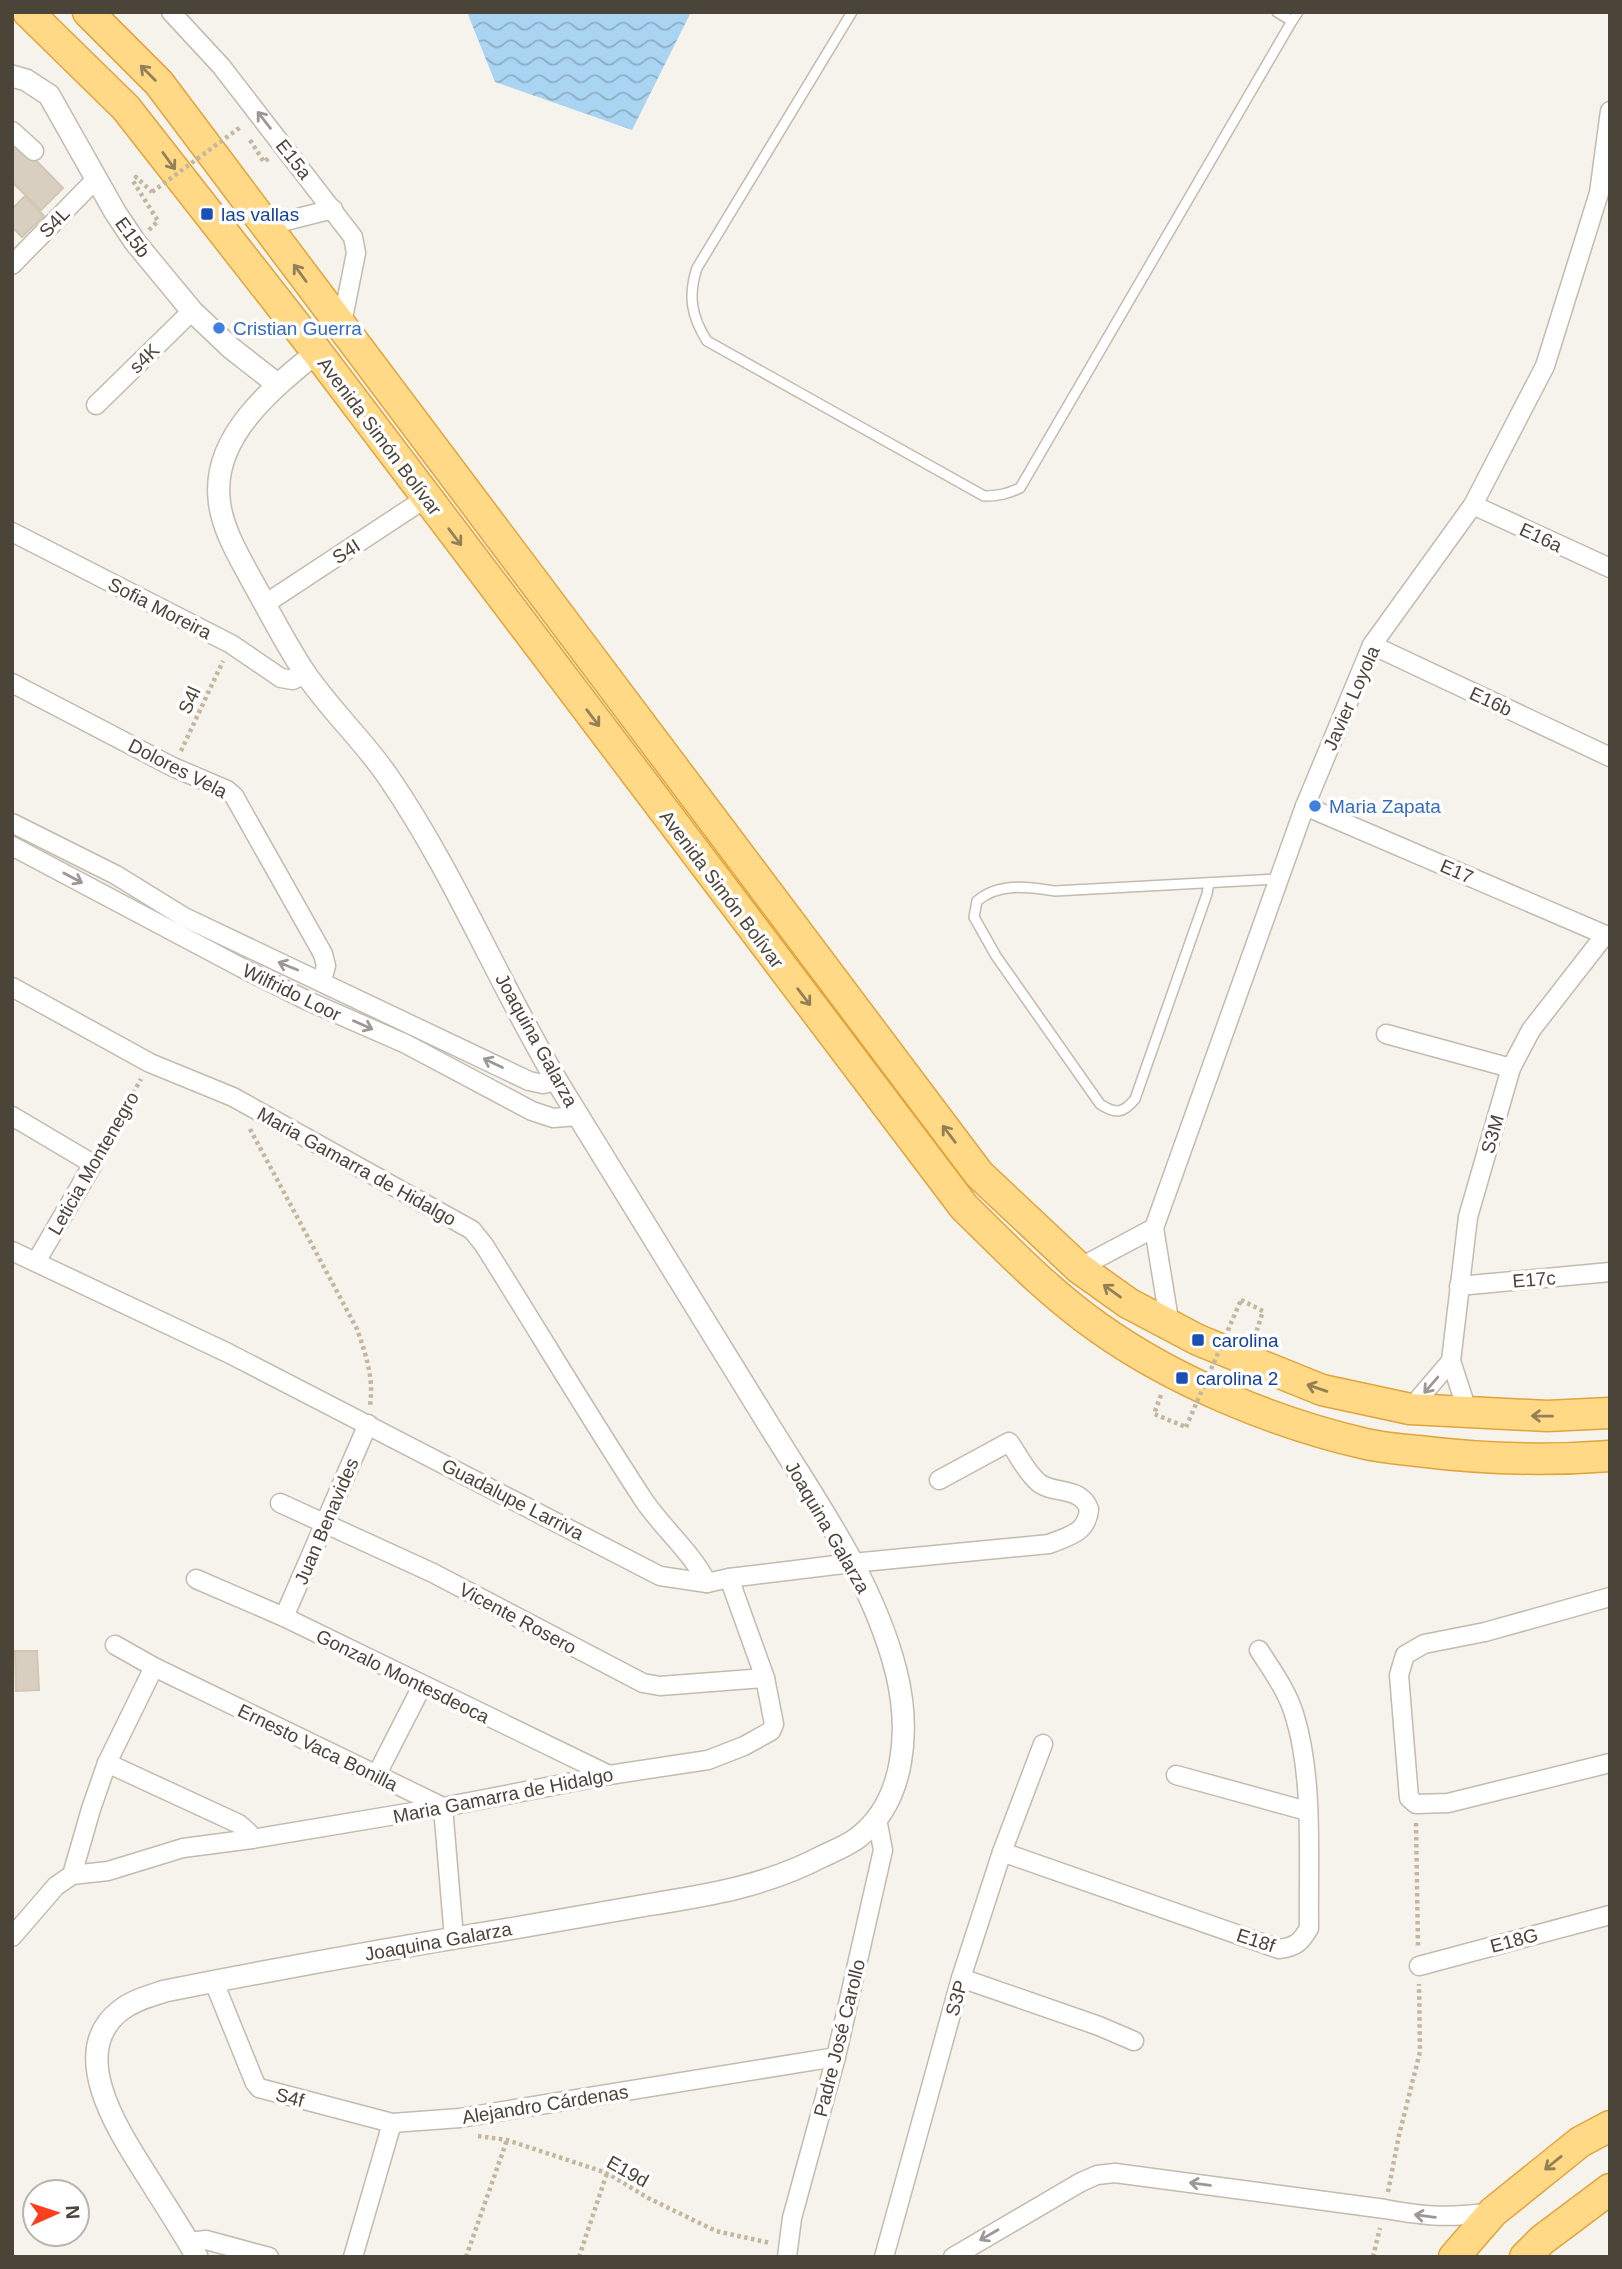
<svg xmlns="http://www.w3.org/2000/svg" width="1622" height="2269" font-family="Helvetica,sans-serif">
	<defs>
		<pattern id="water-waves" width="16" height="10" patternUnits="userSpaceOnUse" patternTransform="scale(1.75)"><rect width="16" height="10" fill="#a9d4f2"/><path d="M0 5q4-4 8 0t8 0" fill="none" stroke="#8caec5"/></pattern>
	</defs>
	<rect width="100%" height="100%" fill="#f6f3ec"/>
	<!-- water -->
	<path fill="url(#water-waves)" d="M 467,12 L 691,12 L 632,130 L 495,82 Z"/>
	<!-- building -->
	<g fill="#d8cfc1" stroke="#d3c7b4" stroke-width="2">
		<path d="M 14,138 L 63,188 L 41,210 L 12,182 Z"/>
		<path d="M 25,196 L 44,216 L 22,237 L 12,227 L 12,209 Z"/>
		<path d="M 15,1651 L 37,1651 L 39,1690 L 16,1691 Z"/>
	</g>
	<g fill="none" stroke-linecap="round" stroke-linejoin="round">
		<!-- service casing -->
		<g stroke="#c2bbae" stroke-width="12">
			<g id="service">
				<path d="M 852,12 L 697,268 C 688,295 691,316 707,341 L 984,496 C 998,496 1007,494 1020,488 L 1292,21 L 1277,12"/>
				<path d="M 1292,21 L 1298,12"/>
				<path d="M 1209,883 L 1207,894 L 1135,1099 C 1123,1114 1115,1114 1100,1104 L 996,956 L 974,917 L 977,901 C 999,882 1028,887 1055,891 L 1278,879"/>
			</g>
		</g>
		<!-- minor casing -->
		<g stroke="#c2bbae" stroke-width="21">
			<g id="minor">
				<path d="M 171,12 L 221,66 L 353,237 L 356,253 L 341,328"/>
				<path d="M 12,131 L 34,151"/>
				<path d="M 266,226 L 333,209"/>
				<path d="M 12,265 L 96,179"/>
				<path d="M 96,405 L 192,311"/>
				<path d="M 1473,505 L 1610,568"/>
				<path d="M 12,532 L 231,644 L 281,678 L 293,680 L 305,673"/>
				<path d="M 265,604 L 426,498"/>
				<path d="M 1372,645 L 1610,757"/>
				<path d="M 12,683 L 173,767 L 227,790 L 234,796 L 323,954 L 326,966 L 322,980"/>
				<path d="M 1305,806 L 1610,937"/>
				<path d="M 12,823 L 116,875 L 184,917 L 529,1081 L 543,1084 L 557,1081"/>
				<path d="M 12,846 L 242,968 L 308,1001 L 406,1044 L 532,1111 L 553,1118 L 578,1116"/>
				<path d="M 12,987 L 150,1063 L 233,1097 L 472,1230 L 484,1245 C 537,1329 588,1415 643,1499 C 662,1528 692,1552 707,1583"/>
				<path d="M 1386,1034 L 1511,1068"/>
				<path d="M 12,1116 L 93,1164 L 36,1262"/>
				<path d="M 12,1251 L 228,1353 L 660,1576 L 707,1583 L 729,1578 L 852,1563 L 1049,1544 C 1069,1536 1087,1533 1089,1509 C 1080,1485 1052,1495 1038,1482 C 1026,1472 1018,1454 1009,1442 L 939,1480"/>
				<path d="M 1079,1268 L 1154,1228"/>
				<path d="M 1459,1286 L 1610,1272"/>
				<path d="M 1170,1326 L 1154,1228 L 1305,806 L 1372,645 L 1473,505 L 1545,366 L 1599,193 L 1610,111"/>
				<path d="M 1410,1409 L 1451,1361"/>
				<path d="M 1468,1413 L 1451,1361 L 1468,1217 L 1511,1068 L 1531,1030 L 1605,935"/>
				<path d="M 280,1503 L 433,1573 L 643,1683 L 660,1686 L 765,1678"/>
				<path d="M 196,1579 L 284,1617 L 609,1775"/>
				<path d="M 1610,1597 L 1485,1632 L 1424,1644 L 1405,1655 L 1399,1675 L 1409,1798 L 1416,1804 L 1448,1803 L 1610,1763"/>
				<path d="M 284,1617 L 368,1424"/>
				<path d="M 115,1645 L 154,1667 L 443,1807"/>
				<path d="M 107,1763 L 239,1824 L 249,1833 L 252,1839"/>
				<path d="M 1176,1775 L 1307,1811"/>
				<path d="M 376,1776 L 422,1686"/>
				<path d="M 443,1807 L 454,1938"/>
				<path d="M 1002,1852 L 1279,1949 C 1296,1947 1301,1942 1309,1928 C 1308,1862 1314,1780 1295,1717 C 1288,1692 1273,1672 1259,1650"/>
				<path d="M 72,1875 L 108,1871 L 183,1848 L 252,1839 L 443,1807 L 609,1775 L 708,1760 L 744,1746 L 771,1731 L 774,1724 L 765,1678 L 729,1578"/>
				<path d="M 12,1937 L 56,1886 L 72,1875 L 91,1809 L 107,1763 L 154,1667"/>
				<path d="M 1419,1966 L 1610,1915"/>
				<path d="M 961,1978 L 1099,2026 L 1134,2041"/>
				<path d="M 214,1982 L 255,2083 L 259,2088 L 392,2123 L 460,2118 L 836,2057"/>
				<path d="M 188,2242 L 206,2240 L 269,2257"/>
				<path d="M 353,2257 L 392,2123"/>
				<path d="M 787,2257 L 792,2218 L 836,2057 L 883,1850 L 877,1819"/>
				<path d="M 884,2257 L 961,1978 L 1002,1852 L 1043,1744"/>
				<path d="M 953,2257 L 1081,2182 L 1097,2175 L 1115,2173 L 1385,2209 C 1429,2217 1449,2218 1493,2212"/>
			</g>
		</g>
		<!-- tertiary casing -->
		<g stroke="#c2bbae" stroke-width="24">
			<g id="tertiary">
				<path d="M 12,76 L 26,80 L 49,95 L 115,212 L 135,242 L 192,311 L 231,348 L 277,384"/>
				<path d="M 197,2257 C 182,2230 165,2205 149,2179 C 122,2136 64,2053 121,2010 C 134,2000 150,1996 165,1991 C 281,1968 398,1947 515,1928 C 559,1920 603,1913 647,1905 C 710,1895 766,1886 823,1856 C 834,1851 846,1846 856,1839 C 907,1802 910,1727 896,1671 C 873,1580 815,1500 767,1422 C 698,1311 629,1200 561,1088 C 500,987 456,876 389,778 C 364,741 330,710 305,673 C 285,643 268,609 250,577 C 237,553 221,526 219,498 C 213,435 274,387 317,352"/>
			</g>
		</g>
		<!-- trunk casing -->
		<g stroke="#e0a43c" stroke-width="33">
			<g id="trunk">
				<path d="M 28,12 L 126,108 L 317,352 L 964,1207 C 1007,1249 1049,1293 1099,1328 C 1175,1382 1275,1423 1366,1444 C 1383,1448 1401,1449 1418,1451 C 1482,1459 1546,1461 1610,1456"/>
				<path d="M 88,12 L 159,83 L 979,1174 L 1079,1268 L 1128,1303 L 1198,1340 L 1322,1390 L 1410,1409 L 1547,1416 L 1610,1413"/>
				<path d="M 1454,2257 L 1493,2212 L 1580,2142 L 1610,2126"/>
				<path d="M 1525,2257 L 1542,2240 L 1610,2189"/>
			</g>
		</g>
		<!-- path -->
		<g stroke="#c4b79f" stroke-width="4.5" stroke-dasharray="3.5 3.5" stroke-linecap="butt">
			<path d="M 250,140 L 264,162 L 270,157"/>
			<path d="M 149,230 L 158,221 L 133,181 L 136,177 L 152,192"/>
			<path d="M 181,751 L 223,661"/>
			<path d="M 250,1129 L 357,1329 C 366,1355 374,1378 370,1405"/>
			<path d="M 102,1148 L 141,1079"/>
			<path d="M 1241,1300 L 1263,1311 L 1255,1336"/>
			<path d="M 1161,1395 L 1154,1414 L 1186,1427"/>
			<path d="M 1416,1823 L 1418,1947"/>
			<path d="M 478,2136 L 507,2140 L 607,2173 L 648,2198 L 716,2231 L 770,2243"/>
			<path d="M 1388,2192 L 1399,2135 L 1420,2052 L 1419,1984"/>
			<path d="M 466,2257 L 507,2140"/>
			<path d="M 579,2257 L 607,2173"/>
			<path d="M 1373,2257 L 1380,2228"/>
		</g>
		<!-- service -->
		<use href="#service" stroke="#fff" stroke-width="9"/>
		<!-- minor -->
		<use href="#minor" stroke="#fff" stroke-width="18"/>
		<!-- tertiary -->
		<use href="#tertiary" stroke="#fff" stroke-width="21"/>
		<!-- trunk -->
		<use href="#trunk" stroke="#ffd985" stroke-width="30"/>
		<!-- path-bridge -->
		<g stroke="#c4b79f" stroke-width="4.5" stroke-dasharray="3.5 3.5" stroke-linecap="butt">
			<path d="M 152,192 L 242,126"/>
			<path d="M 1186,1427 L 1241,1300"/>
		</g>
	</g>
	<!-- one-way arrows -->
	<defs><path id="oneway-shaft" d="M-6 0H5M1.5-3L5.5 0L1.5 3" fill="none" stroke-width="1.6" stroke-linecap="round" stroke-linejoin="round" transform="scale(1.75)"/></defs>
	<g stroke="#938057">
		<use href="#oneway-shaft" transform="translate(148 73) rotate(-135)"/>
		<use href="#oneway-shaft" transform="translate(169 161) rotate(54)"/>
		<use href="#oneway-shaft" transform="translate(300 273) rotate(-126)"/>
		<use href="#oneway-shaft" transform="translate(455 537) rotate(53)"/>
		<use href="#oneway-shaft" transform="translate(593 718) rotate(53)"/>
		<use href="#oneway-shaft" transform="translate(804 997) rotate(53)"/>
		<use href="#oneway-shaft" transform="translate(949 1134) rotate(-127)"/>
		<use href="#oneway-shaft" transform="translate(1112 1291) rotate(-144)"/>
		<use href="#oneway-shaft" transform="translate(1317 1388) rotate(-161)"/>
		<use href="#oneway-shaft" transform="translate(1542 1416) rotate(-179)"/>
		<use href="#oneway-shaft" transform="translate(1553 2163) rotate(141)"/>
	</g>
	<g stroke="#9c9892">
		<use href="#oneway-shaft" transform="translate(264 120) rotate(-128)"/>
		<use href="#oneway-shaft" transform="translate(73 878) rotate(28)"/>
		<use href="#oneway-shaft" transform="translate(288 966) rotate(-158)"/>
		<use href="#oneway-shaft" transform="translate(363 1025) rotate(24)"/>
		<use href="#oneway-shaft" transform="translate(493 1063) rotate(-154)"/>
		<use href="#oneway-shaft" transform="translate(1431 1385) rotate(131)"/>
		<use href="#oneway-shaft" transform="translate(1200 2184) rotate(-172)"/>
		<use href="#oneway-shaft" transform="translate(1425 2216) rotate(-173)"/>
		<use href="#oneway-shaft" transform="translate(989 2235) rotate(150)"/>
	</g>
	<!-- markers -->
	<g fill="#1a4fb4" stroke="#fff" stroke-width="2.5">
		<rect x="200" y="207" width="14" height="14" rx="3.5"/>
		<rect x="1191" y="1333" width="14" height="14" rx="3.5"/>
		<rect x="1175" y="1371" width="14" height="14" rx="3.5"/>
	</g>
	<g fill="#3f7fe0" stroke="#fff" stroke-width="2.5">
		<circle cx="219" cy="328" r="7"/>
		<circle cx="1315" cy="806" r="7"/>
	</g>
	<g text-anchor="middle" stroke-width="7" stroke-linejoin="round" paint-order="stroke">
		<!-- street labels -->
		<g font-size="19" fill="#4b4439" stroke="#fff">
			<text transform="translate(294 159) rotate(52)" y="7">E15a</text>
			<text transform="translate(54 222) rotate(-46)" y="7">S4L</text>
			<text transform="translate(133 237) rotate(54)" y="7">E15b</text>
			<text transform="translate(144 358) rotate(-44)" y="7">s4K</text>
			<text transform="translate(380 436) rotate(53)" y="7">Avenida Simón Bolívar</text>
			<text transform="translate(1541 537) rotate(25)" y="7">E16a</text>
			<text transform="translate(346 551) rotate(-33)" y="7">S4I</text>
			<text transform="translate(160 608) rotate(27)" y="7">Sofia Moreira</text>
			<text transform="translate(1351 698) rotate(-66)" y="7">Javier Loyola</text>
			<text transform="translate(189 700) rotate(-65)" y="7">S4l</text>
			<text transform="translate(1491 701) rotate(25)" y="7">E16b</text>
			<text transform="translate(178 768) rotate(27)" y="7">Dolores Vela</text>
			<text transform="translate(1457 871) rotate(23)" y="7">E17</text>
			<text transform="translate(722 889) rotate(53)" y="7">Avenida Simón Bolívar</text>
			<text transform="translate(292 992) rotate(26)" y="7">Wilfrido Loor</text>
			<text transform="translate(537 1040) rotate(61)" y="7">Joaquina Galarza</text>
			<text transform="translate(1492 1134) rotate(-74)" y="7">S3M</text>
			<text transform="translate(93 1163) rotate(-60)" y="7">Leticia Montenegro</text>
			<text transform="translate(357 1166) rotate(29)" y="7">Maria Gamarra de Hidalgo</text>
			<text transform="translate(1534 1279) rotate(-5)" y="7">E17c</text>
			<text transform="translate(513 1499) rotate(27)" y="7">Guadalupe Larriva</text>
			<text transform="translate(326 1521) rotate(-67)" y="7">Juan Benavides</text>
			<text transform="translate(828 1527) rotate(60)" y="7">Joaquina Galarza</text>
			<text transform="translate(518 1618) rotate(28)" y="7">Vicente Rosero</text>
			<text transform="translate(403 1676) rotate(26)" y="7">Gonzalo Montesdeoca</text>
			<text transform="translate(318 1747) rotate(26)" y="7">Ernesto Vaca Bonilla</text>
			<text transform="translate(503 1795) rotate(-11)" y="7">Maria Gamarra de Hidalgo</text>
			<text transform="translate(1256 1940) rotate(18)" y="7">E18f</text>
			<text transform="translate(1514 1940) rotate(-15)" y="7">E18G</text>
			<text transform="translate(438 1941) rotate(-10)" y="7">Joaquina Galarza</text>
			<text transform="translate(956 1998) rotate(-74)" y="7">S3P</text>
			<text transform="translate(839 2038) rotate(-76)" y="7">Padre José Carollo</text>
			<text transform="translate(290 2097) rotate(14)" y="7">S4f</text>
			<text transform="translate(545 2104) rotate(-9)" y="7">Alejandro Cárdenas</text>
			<text transform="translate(628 2171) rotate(29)" y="7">E19d</text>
		</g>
		<!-- transit labels -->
		<g font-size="19" fill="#164399" stroke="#fff" text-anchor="start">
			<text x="221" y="221">las vallas</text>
			<text x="1212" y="1347">carolina</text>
			<text x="1196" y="1385">carolina 2</text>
		</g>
		<!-- shop labels -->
		<g font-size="19" fill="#366cbe" stroke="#fff" text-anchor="start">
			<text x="233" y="335">Cristian Guerra</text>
			<text x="1329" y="813">Maria Zapata</text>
		</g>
	</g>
	<!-- border -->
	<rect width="1622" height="2269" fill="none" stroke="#4b4439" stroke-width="28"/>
	<!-- north arrow -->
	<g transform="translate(56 2213) rotate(87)"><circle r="33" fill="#ffffff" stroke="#b7b4b0" stroke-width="2"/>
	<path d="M0-5L12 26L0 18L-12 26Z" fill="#fc3f1d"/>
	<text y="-10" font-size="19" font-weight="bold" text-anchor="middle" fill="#4b4439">N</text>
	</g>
</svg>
